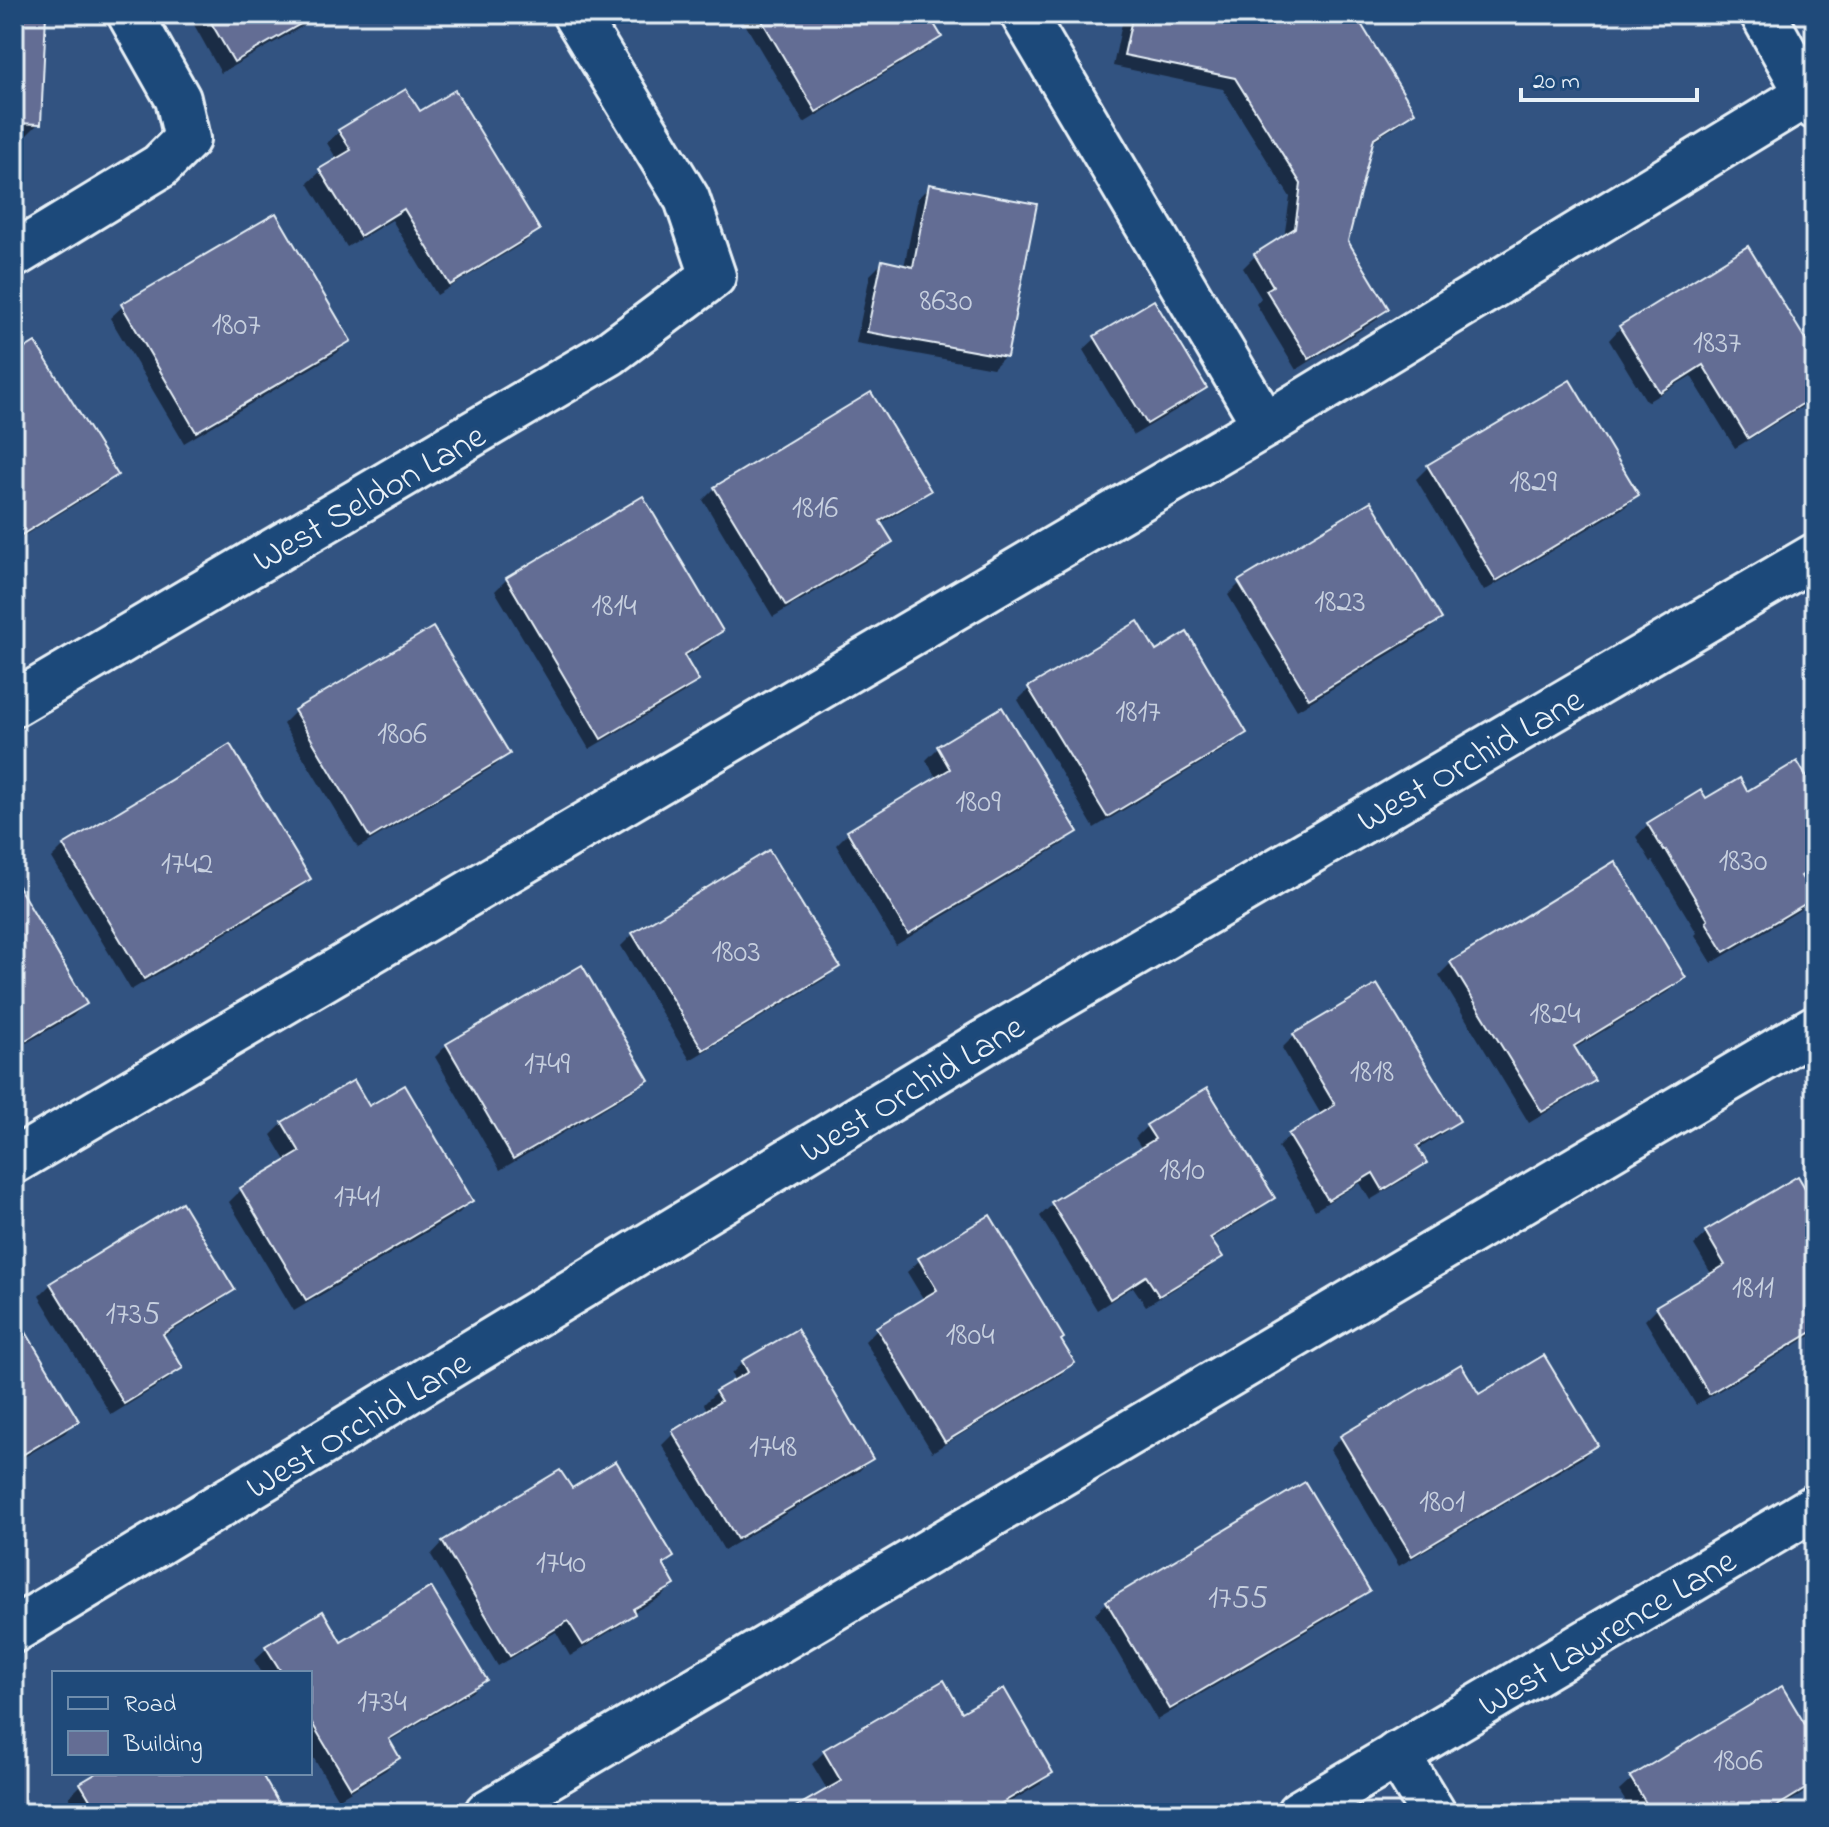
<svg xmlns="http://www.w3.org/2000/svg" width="1829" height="1827" font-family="'Indie Flower',sans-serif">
	<rect width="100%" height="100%" fill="#325381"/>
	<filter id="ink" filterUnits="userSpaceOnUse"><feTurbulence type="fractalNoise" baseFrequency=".0125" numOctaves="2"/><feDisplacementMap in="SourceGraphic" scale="16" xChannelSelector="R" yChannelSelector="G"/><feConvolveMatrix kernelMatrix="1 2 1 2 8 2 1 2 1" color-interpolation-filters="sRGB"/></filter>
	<g filter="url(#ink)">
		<!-- shadow -->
		<g fill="#0007">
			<path d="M 14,14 L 44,14 L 39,123 L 27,135 L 14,134 Z"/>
			<path d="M 188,14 L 324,14 L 221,73 Z"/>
			<path d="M 739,14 L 926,14 L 939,36 L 927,48 L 804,123 Z"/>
			<path d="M 1124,14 L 1263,14 L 1300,22 L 1313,14 L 1353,14 L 1413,111 L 1401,123 L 1371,142 L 1346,241 L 1387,309 L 1375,321 L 1296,370 L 1256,304 L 1261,298 L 1243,268 L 1255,256 L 1284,238 L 1290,197 L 1223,89 L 1113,66 Z"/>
			<path d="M 419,114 L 537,230 L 525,242 L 437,295 L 392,220 L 347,247 L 308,183 L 321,171 L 338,161 L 327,143 L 340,131 Z"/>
			<path d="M 930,186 L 1005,356 L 993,368 L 856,343 L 870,275 L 882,263 L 904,267 L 918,198 Z"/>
			<path d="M 123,306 L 349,341 L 337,353 L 184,443 L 110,318 Z"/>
			<path d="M 1621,327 L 1815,359 L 1815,399 L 1735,448 L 1691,376 L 1647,402 L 1609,340 Z"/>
			<path d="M 1096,338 L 1205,388 L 1193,400 L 1134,435 L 1083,350 Z"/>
			<path d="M 14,358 L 115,474 L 103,487 L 14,542 Z"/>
			<path d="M 1428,467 L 1637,495 L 1625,507 L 1484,591 L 1416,479 Z"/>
			<path d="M 715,488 L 928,490 L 916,502 L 880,524 L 890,541 L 878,554 L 773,617 L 703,500 Z"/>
			<path d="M 507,579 L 721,631 L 709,643 L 683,658 L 697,681 L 684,693 L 589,749 L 495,591 Z"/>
			<path d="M 1240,583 L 1440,619 L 1428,631 L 1297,710 L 1228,595 Z"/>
			<path d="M 432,630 L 507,754 L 495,766 L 358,848 L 283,724 L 295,712 Z"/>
			<path d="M 1155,654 L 1245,732 L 1233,744 L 1094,828 L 1018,700 L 1030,688 Z"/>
			<path d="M 1002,710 L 1075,832 L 1063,844 L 896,945 L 836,845 L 848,833 L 937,779 L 926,760 L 938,748 Z"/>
			<path d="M 1700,793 L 1706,801 L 1747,794 L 1815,795 L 1815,870 L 1801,879 L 1812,898 L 1800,910 L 1712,963 L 1695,935 L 1697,933 L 1653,861 L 1651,862 L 1636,837 L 1648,824 Z"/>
			<path d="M 64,846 L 309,878 L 297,891 L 131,990 L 52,858 Z"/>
			<path d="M 14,883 L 85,1004 L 73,1016 L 14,1050 Z"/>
			<path d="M 633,934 L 837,967 L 825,979 L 690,1060 L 621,946 Z"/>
			<path d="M 1451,963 L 1683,978 L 1671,990 L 1574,1049 L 1592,1080 L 1580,1092 L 1529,1123 L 1439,975 Z"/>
			<path d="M 581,968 L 647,1079 L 634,1091 L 500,1170 L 435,1057 L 447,1045 Z"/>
			<path d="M 1377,986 L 1457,1120 L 1445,1132 L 1417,1150 L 1424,1163 L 1412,1175 L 1370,1200 L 1360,1183 L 1315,1210 L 1278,1147 L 1290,1135 L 1322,1116 L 1282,1048 L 1294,1036 Z"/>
			<path d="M 369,1108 L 471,1201 L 459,1213 L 294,1311 L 229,1202 L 241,1190 L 287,1162 L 271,1135 L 283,1123 Z"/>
			<path d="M 1147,1126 L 1272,1197 L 1260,1210 L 1209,1241 L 1220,1257 L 1208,1269 L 1146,1306 L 1133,1287 L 1097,1310 L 1040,1216 L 1053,1204 L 1142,1149 L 1135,1138 Z"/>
			<path d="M 1815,1208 L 1815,1333 L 1696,1405 L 1645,1320 L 1657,1308 L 1712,1275 L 1694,1245 L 1707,1233 Z"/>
			<path d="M 920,1260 L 1059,1340 L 1072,1363 L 1060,1375 L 932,1452 L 865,1341 L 877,1329 L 924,1300 L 907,1272 Z"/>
			<path d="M 51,1284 L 233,1289 L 220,1302 L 162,1337 L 180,1367 L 168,1380 L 111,1415 L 39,1296 Z"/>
			<path d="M 14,1316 L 77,1420 L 65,1433 L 14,1463 Z"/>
			<path d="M 743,1362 L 871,1459 L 859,1471 L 724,1550 L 662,1445 L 674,1433 L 708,1412 L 704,1404 L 716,1392 L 735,1381 L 731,1374 Z"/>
			<path d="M 1479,1397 L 1596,1444 L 1584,1457 L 1399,1566 L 1330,1450 L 1342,1437 Z"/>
			<path d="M 571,1491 L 672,1557 L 662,1567 L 673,1585 L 661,1597 L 634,1612 L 621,1625 L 570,1656 L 556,1632 L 498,1666 L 431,1555 L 443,1542 Z"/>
			<path d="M 1367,1591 L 1355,1603 L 1157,1720 L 1095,1614 L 1107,1602 Z"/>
			<path d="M 340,1644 L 484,1680 L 472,1692 L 388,1742 L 398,1758 L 386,1770 L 338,1799 L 310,1752 L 310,1673 L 262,1673 L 254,1660 L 267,1648 Z"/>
			<path d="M 1815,1744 L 1815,1786 L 1771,1813 L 1633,1813 L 1619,1791 L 1632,1779 Z"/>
			<path d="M 824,1752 L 1051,1773 L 1039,1785 L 991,1813 L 793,1813 L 828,1791 L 812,1764 Z"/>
			<path d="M 101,1773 L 258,1773 L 278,1813 L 79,1813 L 69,1797 L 81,1785 Z"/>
		</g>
		<!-- building -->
		<g fill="#646d94" stroke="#e8f1f8" stroke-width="2">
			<path d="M 14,14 L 46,14 L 41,124 L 14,123 Z"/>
			<path d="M 206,14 L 318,14 L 234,62 Z"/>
			<path d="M 758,14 L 928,14 L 942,37 L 816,112 Z"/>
			<path d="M 1133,14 L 1273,14 L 1300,19 L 1309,14 L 1355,14 L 1415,112 L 1374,138 L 1348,241 L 1389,309 L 1309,359 L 1266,290 L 1273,286 L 1254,254 L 1295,228 L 1301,184 L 1235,78 L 1124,55 Z"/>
			<path d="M 406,89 L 420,111 L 455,90 L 540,230 L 450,285 L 404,209 L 360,236 L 319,169 L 351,150 L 338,130 Z"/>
			<path d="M 929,184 L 1037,204 L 1007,357 L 867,332 L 882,260 L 913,267 Z"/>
			<path d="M 276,213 L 351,341 L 196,432 L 121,304 Z"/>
			<path d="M 1748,246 L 1815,355 L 1815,396 L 1748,438 L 1703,365 L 1660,392 L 1619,326 Z"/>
			<path d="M 1154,300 L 1207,388 L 1147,424 L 1094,336 Z"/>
			<path d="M 35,342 L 118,475 L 20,536 L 14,528 L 14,355 Z"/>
			<path d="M 1570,380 L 1639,495 L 1496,581 L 1427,465 Z"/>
			<path d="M 871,392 L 931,491 L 880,521 L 893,542 L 786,606 L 714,487 Z"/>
			<path d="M 643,496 L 723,631 L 684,655 L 699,681 L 601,739 L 506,578 Z"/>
			<path d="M 1371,501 L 1442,619 L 1309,699 L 1238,581 Z"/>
			<path d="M 1138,621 L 1156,651 L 1187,632 L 1247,733 L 1107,817 L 1028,687 Z"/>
			<path d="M 433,627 L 510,754 L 370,838 L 294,710 Z"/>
			<path d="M 1002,707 L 1078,832 L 908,934 L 847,831 L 950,769 L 937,746 Z"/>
			<path d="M 230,744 L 311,879 L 144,979 L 63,845 Z"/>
			<path d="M 1797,761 L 1815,791 L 1815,867 L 1801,876 L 1815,898 L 1724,952 L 1706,922 L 1708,920 L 1666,850 L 1664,851 L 1647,823 L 1701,790 L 1706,798 L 1740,778 L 1747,791 Z"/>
			<path d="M 769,850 L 840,967 L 703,1050 L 632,933 Z"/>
			<path d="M 1615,861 L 1686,978 L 1574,1046 L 1595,1081 L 1542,1112 L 1450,962 Z"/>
			<path d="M 14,879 L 87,1004 L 14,1047 Z"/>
			<path d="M 582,965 L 649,1080 L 513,1159 L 446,1044 Z"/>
			<path d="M 1377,984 L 1460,1121 L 1417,1146 L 1427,1163 L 1383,1190 L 1373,1173 L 1328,1200 L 1288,1134 L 1335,1105 L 1293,1034 Z"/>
			<path d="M 354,1080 L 369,1106 L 405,1085 L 473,1201 L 306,1300 L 240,1188 L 300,1152 L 282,1122 Z"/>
			<path d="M 1207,1088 L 1275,1198 L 1210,1238 L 1223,1257 L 1159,1296 L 1146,1276 L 1110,1299 L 1051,1202 L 1155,1139 L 1146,1125 Z"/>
			<path d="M 1798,1176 L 1815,1205 L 1815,1330 L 1709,1394 L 1656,1306 L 1725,1265 L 1705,1231 Z"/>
			<path d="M 182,1202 L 235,1290 L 163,1334 L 183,1368 L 124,1404 L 50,1283 Z"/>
			<path d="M 990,1215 L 1064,1338 L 1061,1340 L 1075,1363 L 945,1442 L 876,1327 L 937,1290 L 918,1258 Z"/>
			<path d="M 14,1312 L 79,1421 L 14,1460 Z"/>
			<path d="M 797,1329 L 873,1459 L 737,1539 L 672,1431 L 721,1401 L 715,1391 L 748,1372 L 742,1361 Z"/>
			<path d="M 1544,1355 L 1598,1445 L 1412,1556 L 1340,1436 L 1461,1364 L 1479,1394 Z"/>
			<path d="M 616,1461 L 674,1557 L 663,1564 L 675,1585 L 633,1609 L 635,1614 L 583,1645 L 568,1621 L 510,1656 L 442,1541 L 560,1470 L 572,1488 Z"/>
			<path d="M 1305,1482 L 1370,1591 L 1170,1709 L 1106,1601 Z"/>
			<path d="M 431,1587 L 487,1680 L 389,1739 L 400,1758 L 351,1788 L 310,1720 L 310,1673 L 282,1673 L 265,1646 L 323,1611 L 341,1642 Z"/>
			<path d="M 944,1680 L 962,1712 L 1004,1688 L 1053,1773 L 985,1813 L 799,1813 L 796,1807 L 841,1781 L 823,1750 Z"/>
			<path d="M 1782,1686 L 1815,1741 L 1815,1783 L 1766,1813 L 1652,1813 L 1630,1777 Z"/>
			<path d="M 97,1773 L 261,1773 L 283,1811 L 279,1813 L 98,1813 L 80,1783 Z"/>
		</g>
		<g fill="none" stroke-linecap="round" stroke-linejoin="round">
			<!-- minor casing -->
			<g stroke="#e8f1f8" stroke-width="50">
				<g id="minor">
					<path d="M 1023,14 L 1265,425"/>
					<path d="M 1763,14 L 1815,107"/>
					<path d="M 14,255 L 160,166 L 187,139 L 178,99 L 130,14"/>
					<path d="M 14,704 L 610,353 L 713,276 L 687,199 L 575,14"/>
					<path d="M 14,1161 L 1265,425 L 1807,94"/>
					<path d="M 14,1630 L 983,1043 L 1815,556"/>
					<path d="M 1397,1754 L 1433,1813"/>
					<path d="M 487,1813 L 1815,1028"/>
					<path d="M 1299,1813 L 1815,1507"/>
				</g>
			</g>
			<!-- minor -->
			<use href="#minor" stroke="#1f4a7a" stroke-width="44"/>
		</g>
	</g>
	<g text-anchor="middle" stroke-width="8" stroke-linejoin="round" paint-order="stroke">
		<!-- number labels -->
		<g font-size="32" fill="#c7d0df">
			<text x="946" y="310">8630</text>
			<text x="236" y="334">1807</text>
			<text x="1717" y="352">1837</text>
			<text x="1533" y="491">1829</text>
			<text x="815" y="517">1816</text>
			<text x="1340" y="611">1823</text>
			<text x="614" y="615">1814</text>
			<text x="1138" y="721">1817</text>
			<text x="402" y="743">1806</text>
			<text x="978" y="811">1809</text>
			<text x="1743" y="870">1830</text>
			<text x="187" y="873">1742</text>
			<text x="736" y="961">1803</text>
			<text x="1555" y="1023">1824</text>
			<text x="547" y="1073">1749</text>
			<text x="1372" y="1081">1818</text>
			<text x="1182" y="1179">1810</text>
			<text x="357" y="1206">1741</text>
			<text x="1753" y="1297">1811</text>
			<text x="133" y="1323">1735</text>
			<text x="970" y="1344">1804</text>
			<text x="773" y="1456">1748</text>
			<text x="1442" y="1511">1801</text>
			<text x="561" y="1572">1740</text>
			<text x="1238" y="1607">1755</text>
			<text x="382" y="1711">1734</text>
			<text x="1738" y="1770">1806</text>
		</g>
		<!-- street labels -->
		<g font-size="36" fill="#e8f1f8" stroke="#1f4a7a">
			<text transform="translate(368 496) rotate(-30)" y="13">West Seldon Lane</text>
			<text transform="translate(1469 758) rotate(-30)" y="13">West Orchid Lane</text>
			<text transform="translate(911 1087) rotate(-31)" y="13">West Orchid Lane</text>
			<text transform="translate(357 1423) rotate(-31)" y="13">West Orchid Lane</text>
			<text transform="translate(1606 1631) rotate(-31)" y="13">West Lawrence Lane</text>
		</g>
	</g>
	<!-- margin -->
	<rect width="1829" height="1827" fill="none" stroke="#1f4a7a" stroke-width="48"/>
	<rect x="24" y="24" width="1781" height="1779" fill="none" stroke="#e8f1f8" stroke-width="3" filter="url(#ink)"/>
	<!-- legend -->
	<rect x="52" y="1671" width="260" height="104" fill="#1f4a7a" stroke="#6f8dac" stroke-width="2"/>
	<rect x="68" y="1697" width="40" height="12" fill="#1f4a7a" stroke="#6f8dac" stroke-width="2"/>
	<text x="124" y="1711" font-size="24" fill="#e8f1f8">Road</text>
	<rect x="68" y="1731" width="40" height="24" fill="#646d94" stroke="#6f8dac" stroke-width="2"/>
	<text x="124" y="1751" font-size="24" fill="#e8f1f8">Building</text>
	<!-- scale -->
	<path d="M1521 88v12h176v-12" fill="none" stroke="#e8f1f8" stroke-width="4"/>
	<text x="1533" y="88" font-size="24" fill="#e8f1f8" stroke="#1f4a7a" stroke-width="6" paint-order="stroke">20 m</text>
</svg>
